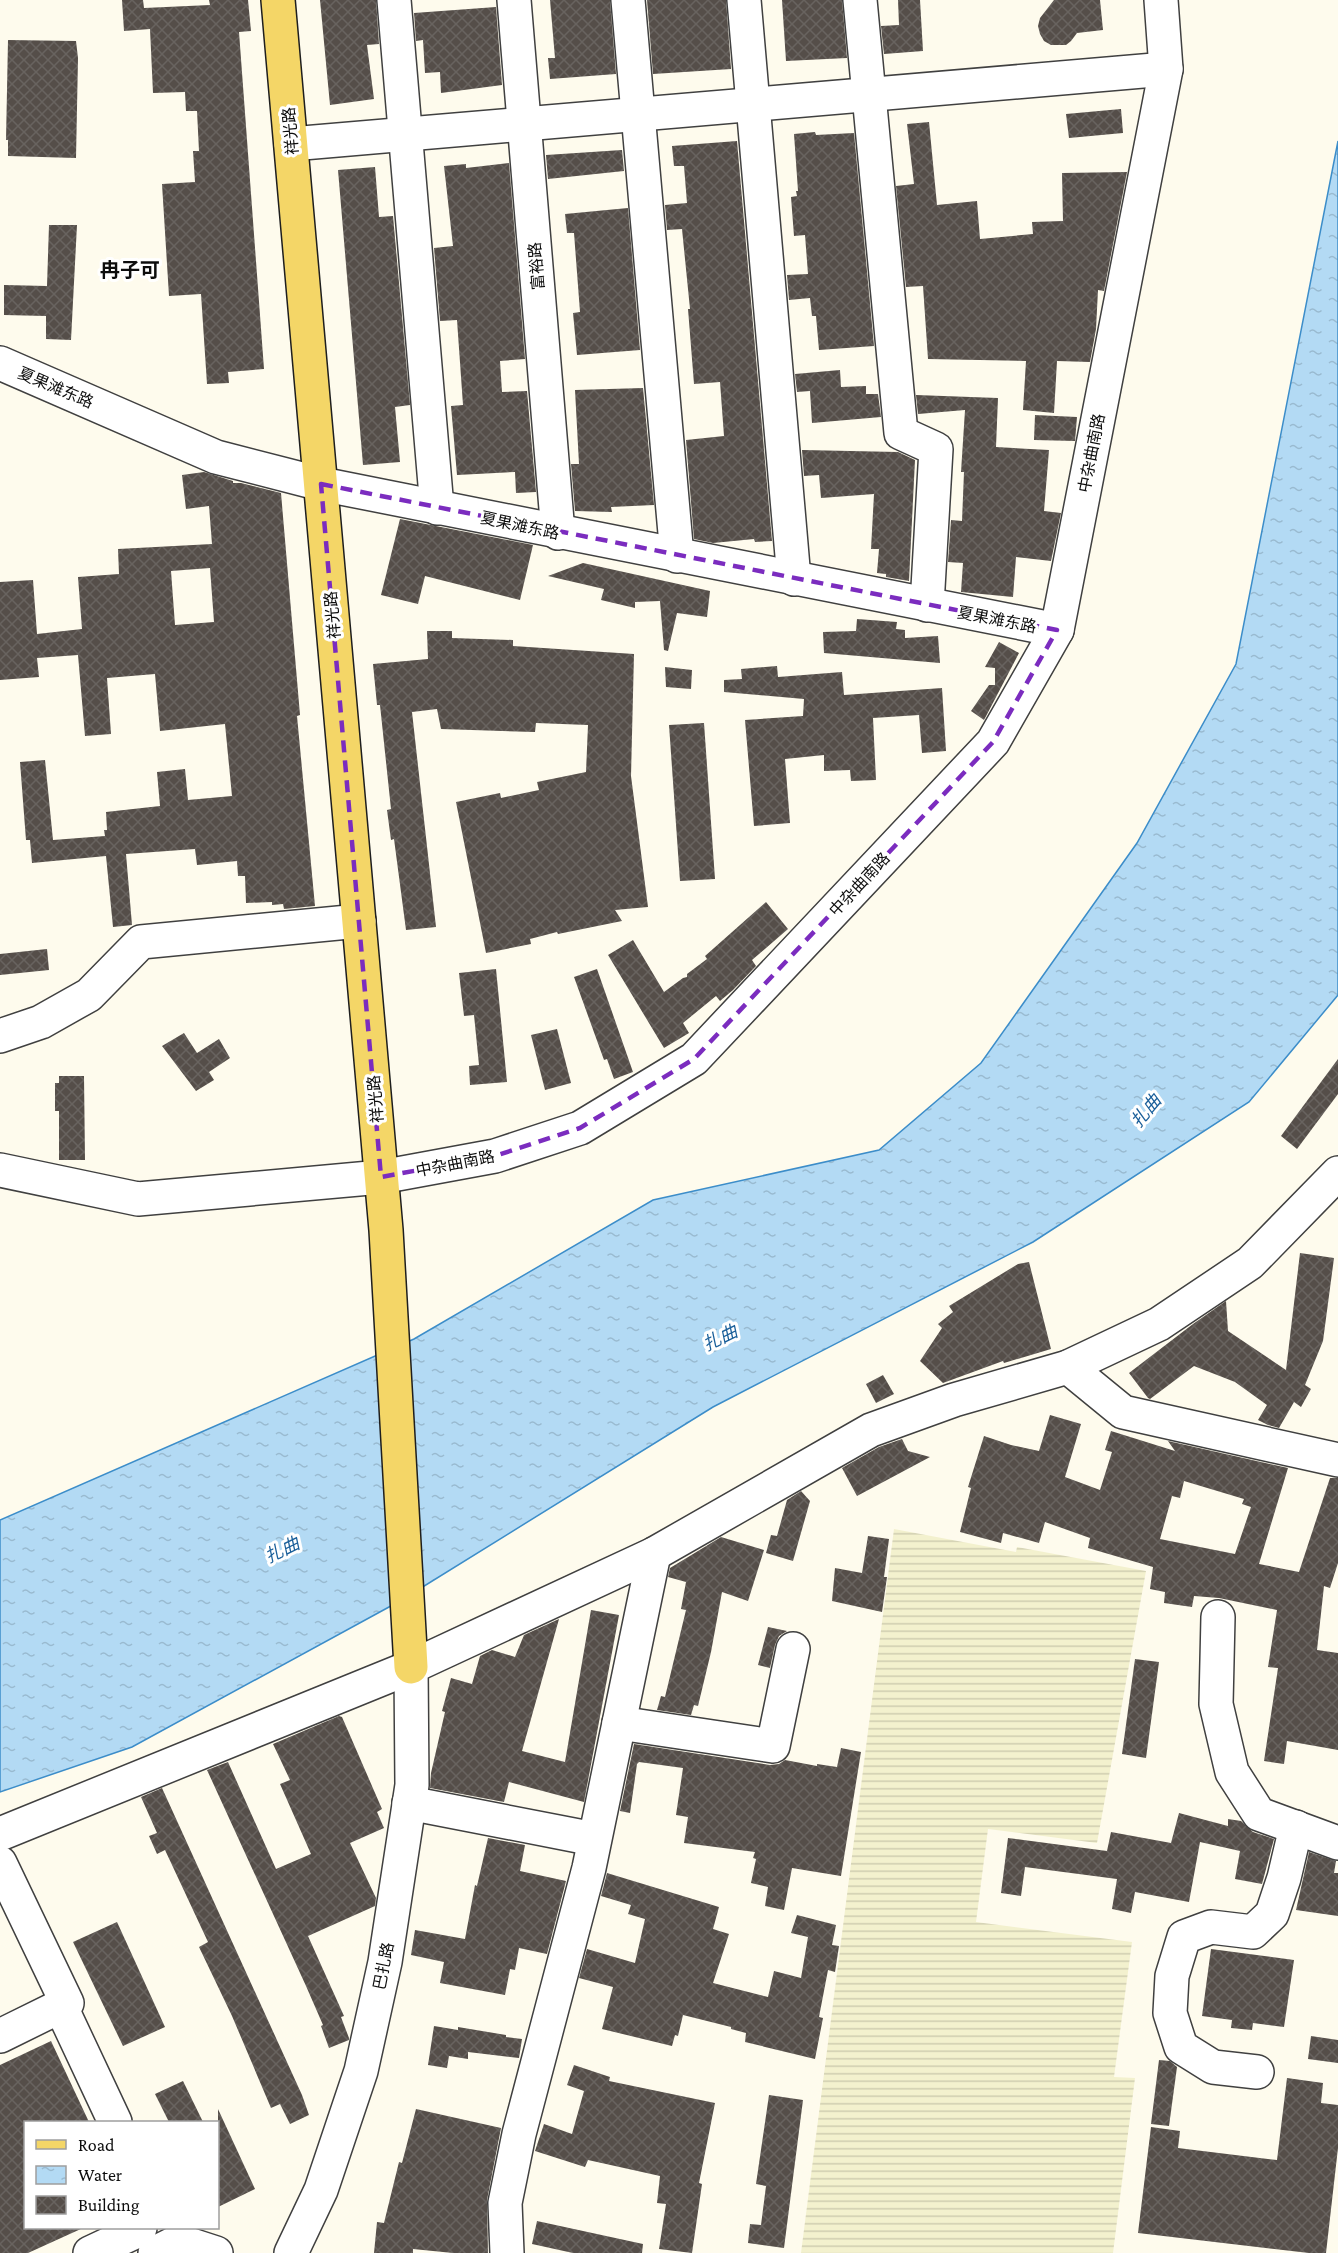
<svg xmlns="http://www.w3.org/2000/svg" width="1338" height="2253" font-family="'Crimson Pro','Noto Sans SC',serif">
	<defs>
		<pattern id="farmland-rules" width="6" height="5" patternUnits="userSpaceOnUse" patternTransform="scale(1.5)"><rect width="6" height="5" fill="#f3f1ce"/><path d="M0 2.5h6" fill="none" stroke="#cfcdb0"/></pattern>
		<pattern id="water-ripples" width="26" height="14" patternUnits="userSpaceOnUse" patternTransform="scale(1.5)"><rect width="26" height="14" fill="#b3daf4"/><path d="M2 4q2-2 4 0t4 0M15 11q2-2 4 0t4 0" fill="none" stroke="#99bad0"/></pattern>
		<pattern id="building-cross-hatch" width="8" height="8" patternUnits="userSpaceOnUse" patternTransform="scale(1.5)"><rect width="8" height="8" fill="#554e49"/><path d="M0 0l8 8M0 8l8-8" fill="none" stroke="#68635f"/></pattern>
	</defs>
	<rect width="100%" height="100%" fill="#fefbed"/>
	<!-- farmland -->
	<path fill="url(#farmland-rules)" d="M 894,1529 L 1016,1552 L 1017,1547 L 1146,1571 L 1097,1843 L 988,1829 L 976,1922 L 1132,1942 L 1114,2077 L 1135,2078 L 1113,2253 L 801,2253 Z"/>
	<!-- water -->
	<path fill="url(#water-ripples)" stroke="#3c8dc9" stroke-width="1.5" d="M 1338,141 L 1338,995 L 1249,1102 L 1033,1242 L 713,1407 L 400,1601 L 132,1747 L 0,1792 L 0,1520 L 414,1339 L 653,1200 L 879,1150 L 981,1063 L 1137,843 L 1236,664 Z"/>
	<!-- building -->
	<g fill="url(#building-cross-hatch)" fill-rule="evenodd">
		<path d="M 122,0 L 143,0 L 144,8 L 210,5 L 209,0 L 248,0 L 251,31 L 239,32 L 264,369 L 228,372 L 229,383 L 207,384 L 201,294 L 169,296 L 162,184 L 195,182 L 193,151 L 199,151 L 197,111 L 186,111 L 185,92 L 153,93 L 150,29 L 124,31 Z"/>
		<path d="M 320,0 L 376,0 L 379,44 L 367,45 L 374,99 L 330,105 Z"/>
		<path d="M 550,0 L 610,0 L 616,74 L 550,79 L 548,58 L 555,58 Z"/>
		<path d="M 647,0 L 726,0 L 731,69 L 653,74 Z"/>
		<path d="M 782,0 L 842,0 L 847,58 L 786,61 Z"/>
		<path d="M 898,0 L 920,0 L 923,51 L 884,54 L 881,26 L 899,25 Z"/>
		<path d="M 1054,0 L 1100,0 L 1103,30 L 1077,33 L 1071,41 L 1066,45 L 1051,45 L 1044,41 L 1040,34 L 1038,26 L 1040,18 Z"/>
		<path d="M 496,7 L 502,85 L 441,93 L 440,72 L 425,73 L 423,40 L 416,41 L 414,13 Z"/>
		<path d="M 8,40 L 76,41 L 78,58 L 76,158 L 8,156 L 8,140 L 6,140 Z"/>
		<path d="M 1121,109 L 1123,133 L 1069,138 L 1066,114 Z"/>
		<path d="M 929,122 L 937,205 L 977,201 L 980,239 L 1033,234 L 1032,222 L 1063,221 L 1062,173 L 1127,172 L 1104,291 L 1098,290 L 1096,329 L 1090,362 L 1057,361 L 1054,413 L 1023,410 L 1026,361 L 928,359 L 923,286 L 906,287 L 896,186 L 914,184 L 907,124 Z"/>
		<path d="M 815,132 L 816,135 L 854,133 L 874,346 L 819,350 L 816,316 L 812,316 L 810,298 L 789,300 L 787,275 L 808,274 L 805,235 L 794,236 L 791,197 L 797,196 L 796,191 L 798,191 L 794,134 Z"/>
		<path d="M 737,141 L 772,541 L 755,542 L 754,539 L 713,543 L 694,539 L 686,440 L 724,436 L 720,382 L 694,384 L 688,309 L 690,309 L 682,229 L 667,230 L 665,205 L 687,203 L 684,166 L 674,166 L 672,146 Z"/>
		<path d="M 622,150 L 624,171 L 548,179 L 546,155 Z"/>
		<path d="M 509,163 L 525,359 L 500,361 L 502,392 L 527,391 L 536,492 L 516,493 L 515,472 L 457,475 L 451,406 L 463,405 L 457,320 L 440,321 L 434,248 L 453,246 L 444,166 L 466,164 L 466,168 Z"/>
		<path d="M 375,167 L 379,217 L 393,216 L 410,405 L 395,407 L 400,462 L 363,465 L 338,170 Z"/>
		<path d="M 628,208 L 640,350 L 577,355 L 573,313 L 580,312 L 574,233 L 567,233 L 565,214 Z"/>
		<path d="M 49,225 L 77,225 L 71,340 L 46,339 L 46,316 L 4,315 L 4,285 L 47,286 Z"/>
		<path d="M 840,370 L 841,387 L 866,386 L 866,394 L 878,394 L 881,417 L 812,423 L 810,391 L 797,392 L 795,374 Z"/>
		<path d="M 643,388 L 654,505 L 611,507 L 612,512 L 575,511 L 571,464 L 579,464 L 575,390 Z"/>
		<path d="M 916,395 L 998,398 L 996,447 L 1049,450 L 1044,511 L 1061,513 L 1051,561 L 1016,557 L 1013,597 L 961,592 L 963,563 L 948,562 L 951,520 L 962,521 L 964,472 L 961,472 L 965,410 L 918,414 Z"/>
		<path d="M 1035,415 L 1077,417 L 1075,441 L 1034,440 Z"/>
		<path d="M 802,450 L 898,452 L 915,460 L 909,581 L 886,577 L 886,574 L 877,573 L 879,549 L 871,549 L 874,494 L 821,498 L 819,475 L 804,476 Z"/>
		<path d="M 204,472 L 233,481 L 233,483 L 241,483 L 281,493 L 300,715 L 297,716 L 315,906 L 284,909 L 283,904 L 272,905 L 272,902 L 246,903 L 245,876 L 238,876 L 237,861 L 197,865 L 195,849 L 126,854 L 132,925 L 113,927 L 106,856 L 32,863 L 30,840 L 26,840 L 20,762 L 45,760 L 53,840 L 105,836 L 104,830 L 107,830 L 106,812 L 160,806 L 157,772 L 185,769 L 188,800 L 232,796 L 225,724 L 160,731 L 155,674 L 107,678 L 111,734 L 85,736 L 78,655 L 37,658 L 39,677 L 0,680 L 0,582 L 33,580 L 37,634 L 82,629 L 78,577 L 119,574 L 118,549 L 212,544 L 209,506 L 186,509 L 182,475 ZM 210,568 L 214,622 L 175,625 L 171,571 Z"/>
		<path d="M 400,519 L 533,545 L 520,600 L 425,576 L 418,604 L 381,595 Z"/>
		<path d="M 583,563 L 710,591 L 707,617 L 677,613 L 668,651 L 664,650 L 660,601 L 635,602 L 635,608 L 601,600 L 604,589 L 548,576 Z"/>
		<path d="M 857,619 L 897,622 L 896,629 L 905,630 L 905,638 L 938,636 L 940,663 L 824,653 L 823,632 L 856,631 Z"/>
		<path d="M 427,631 L 452,631 L 452,638 L 513,640 L 513,646 L 634,654 L 631,776 L 648,907 L 615,910 L 622,921 L 558,934 L 557,932 L 530,939 L 531,944 L 486,953 L 456,802 L 500,793 L 501,798 L 539,790 L 537,782 L 586,772 L 588,725 L 536,723 L 535,732 L 441,729 L 437,709 L 412,712 L 436,927 L 406,930 L 394,839 L 391,840 L 387,810 L 391,809 L 380,705 L 377,705 L 373,664 L 428,659 Z"/>
		<path d="M 999,642 L 1019,653 L 984,720 L 971,711 L 989,685 L 995,685 L 995,668 L 985,667 Z"/>
		<path d="M 777,666 L 778,677 L 842,672 L 844,695 L 942,688 L 946,751 L 922,753 L 919,715 L 873,718 L 876,780 L 851,781 L 850,770 L 824,771 L 824,755 L 785,759 L 790,823 L 754,826 L 745,720 L 803,716 L 804,699 L 724,692 L 724,680 L 742,679 L 741,669 Z"/>
		<path d="M 665,667 L 692,670 L 691,689 L 666,687 Z"/>
		<path d="M 704,723 L 715,879 L 680,881 L 669,725 Z"/>
		<path d="M 766,902 L 788,929 L 752,960 L 756,966 L 733,990 L 720,1001 L 716,996 L 683,1023 L 689,1033 L 664,1048 L 608,955 L 633,940 L 664,992 L 683,978 L 687,977 L 687,974 L 707,959 L 705,956 Z"/>
		<path d="M 47,949 L 49,970 L 0,975 L 0,954 Z"/>
		<path d="M 496,969 L 507,1082 L 470,1085 L 469,1066 L 479,1065 L 474,1015 L 464,1016 L 459,973 Z"/>
		<path d="M 597,969 L 633,1072 L 614,1079 L 607,1059 L 604,1060 L 574,977 Z"/>
		<path d="M 557,1029 L 571,1083 L 545,1090 L 531,1035 Z"/>
		<path d="M 184,1033 L 197,1053 L 219,1039 L 230,1058 L 209,1072 L 214,1080 L 196,1091 L 162,1046 Z"/>
		<path d="M 1338,1059 L 1338,1094 L 1297,1149 L 1281,1136 Z"/>
		<path d="M 59,1076 L 84,1076 L 85,1160 L 59,1160 L 59,1111 L 55,1111 L 55,1083 L 59,1083 Z"/>
		<path d="M 1300,1253 L 1334,1258 L 1323,1341 L 1305,1385 L 1311,1389 L 1301,1407 L 1294,1402 L 1279,1428 L 1268,1425 L 1258,1420 L 1267,1405 L 1235,1382 L 1194,1366 L 1150,1399 L 1148,1398 L 1129,1373 L 1193,1324 L 1226,1301 L 1228,1331 L 1286,1370 Z"/>
		<path d="M 1029,1262 L 1051,1349 L 1004,1363 L 1003,1361 L 943,1383 L 920,1361 L 942,1328 L 938,1324 L 953,1312 L 949,1306 L 1018,1264 Z"/>
		<path d="M 883,1375 L 894,1394 L 876,1403 L 866,1384 Z"/>
		<path d="M 1050,1415 L 1081,1424 L 1065,1477 L 1100,1490 L 1112,1452 L 1105,1450 L 1111,1431 L 1175,1451 L 1168,1441 L 1288,1468 L 1259,1564 L 1299,1572 L 1330,1478 L 1338,1478 L 1338,1563 L 1330,1588 L 1324,1586 L 1317,1650 L 1338,1653 L 1338,1750 L 1287,1741 L 1284,1764 L 1264,1761 L 1278,1668 L 1268,1667 L 1277,1610 L 1219,1598 L 1194,1596 L 1192,1607 L 1164,1603 L 1165,1592 L 1150,1589 L 1153,1567 L 1088,1548 L 1090,1538 L 1045,1522 L 1039,1543 L 1003,1533 L 1001,1543 L 960,1532 L 971,1488 L 968,1487 L 984,1436 L 1011,1445 L 1039,1451 ZM 1184,1481 L 1244,1499 L 1242,1504 L 1251,1507 L 1235,1554 L 1160,1539 L 1172,1496 L 1180,1498 Z"/>
		<path d="M 902,1439 L 908,1451 L 930,1457 L 857,1496 L 842,1468 L 879,1447 Z"/>
		<path d="M 801,1491 L 810,1501 L 793,1561 L 766,1553 L 771,1535 L 777,1536 L 787,1500 Z"/>
		<path d="M 868,1536 L 889,1539 L 884,1577 L 887,1577 L 882,1612 L 832,1601 L 835,1568 L 862,1573 Z"/>
		<path d="M 721,1537 L 764,1550 L 748,1601 L 722,1592 L 711,1652 L 698,1706 L 694,1705 L 691,1715 L 657,1710 L 661,1696 L 665,1697 L 686,1610 L 681,1609 L 686,1582 L 668,1577 L 670,1568 Z"/>
		<path d="M 591,1610 L 619,1615 L 584,1802 L 509,1782 L 504,1802 L 430,1788 L 431,1773 L 445,1712 L 442,1711 L 451,1678 L 472,1684 L 480,1656 L 492,1650 L 515,1657 L 524,1635 L 559,1619 L 522,1751 L 565,1762 Z"/>
		<path d="M 768,1627 L 787,1631 L 779,1636 L 775,1645 L 770,1668 L 758,1665 Z"/>
		<path d="M 1135,1659 L 1159,1662 L 1146,1758 L 1122,1754 Z"/>
		<path d="M 339,1716 L 342,1717 L 382,1809 L 377,1812 L 384,1828 L 350,1843 L 376,1898 L 375,1906 L 308,1936 L 344,2016 L 341,2017 L 349,2038 L 349,2040 L 329,2048 L 321,2026 L 323,2025 L 306,1986 L 207,1770 L 228,1762 L 276,1869 L 311,1854 L 280,1784 L 290,1780 L 273,1744 Z"/>
		<path d="M 634,1744 L 770,1765 L 779,1764 L 785,1760 L 817,1766 L 817,1764 L 837,1767 L 841,1748 L 861,1752 L 841,1876 L 792,1868 L 784,1910 L 765,1906 L 768,1887 L 751,1883 L 756,1859 L 753,1858 L 755,1852 L 684,1843 L 688,1817 L 676,1815 L 683,1768 L 639,1762 L 637,1764 L 630,1813 L 620,1811 Z"/>
		<path d="M 162,1788 L 302,2095 L 309,2115 L 290,2124 L 280,2104 L 271,2108 L 232,2016 L 199,1947 L 208,1942 L 165,1850 L 157,1854 L 149,1836 L 157,1833 L 141,1797 Z"/>
		<path d="M 1179,1813 L 1228,1826 L 1228,1819 L 1241,1821 L 1253,1832 L 1274,1839 L 1262,1884 L 1235,1879 L 1240,1851 L 1200,1842 L 1189,1902 L 1135,1892 L 1131,1913 L 1112,1909 L 1117,1879 L 1025,1867 L 1021,1896 L 1001,1893 L 1008,1838 L 1107,1851 L 1111,1832 L 1171,1843 Z"/>
		<path d="M 488,1838 L 525,1845 L 520,1871 L 566,1881 L 547,1954 L 519,1948 L 515,1970 L 510,1969 L 505,1995 L 440,1983 L 444,1962 L 411,1955 L 415,1930 L 465,1939 L 475,1885 L 477,1886 Z"/>
		<path d="M 1309,1852 L 1336,1861 L 1334,1873 L 1338,1873 L 1338,1916 L 1296,1910 Z"/>
		<path d="M 607,1873 L 719,1907 L 713,1929 L 729,1934 L 713,1983 L 768,1997 L 774,1971 L 801,1978 L 808,1937 L 791,1933 L 797,1915 L 836,1925 L 832,1945 L 839,1946 L 835,1972 L 828,1970 L 819,2017 L 823,2018 L 815,2059 L 745,2042 L 746,2033 L 731,2029 L 731,2027 L 683,2015 L 678,2036 L 675,2035 L 672,2046 L 602,2029 L 613,1987 L 579,1978 L 587,1949 L 635,1963 L 645,1919 L 628,1914 L 631,1905 L 601,1896 Z"/>
		<path d="M 117,1922 L 165,2027 L 123,2046 L 73,1942 Z"/>
		<path d="M 1211,1949 L 1294,1960 L 1284,2027 L 1253,2023 L 1252,2030 L 1231,2028 L 1232,2020 L 1202,2016 Z"/>
		<path d="M 434,2026 L 458,2030 L 458,2027 L 506,2035 L 506,2037 L 522,2039 L 519,2058 L 468,2052 L 468,2059 L 449,2056 L 447,2068 L 428,2065 Z"/>
		<path d="M 1311,2036 L 1338,2040 L 1338,2063 L 1308,2059 Z"/>
		<path d="M 51,2041 L 89,2122 L 26,2122 L 26,2228 L 83,2228 L 28,2253 L 0,2253 L 0,2065 Z"/>
		<path d="M 1159,2060 L 1170,2061 L 1177,2067 L 1169,2126 L 1151,2124 Z"/>
		<path d="M 574,2065 L 610,2077 L 609,2081 L 715,2103 L 699,2183 L 702,2184 L 692,2253 L 659,2249 L 666,2204 L 657,2203 L 660,2176 L 588,2160 L 585,2167 L 535,2151 L 544,2124 L 572,2134 L 584,2091 L 567,2085 Z"/>
		<path d="M 1287,2078 L 1323,2083 L 1321,2103 L 1338,2105 L 1338,2148 L 1326,2253 L 1309,2253 L 1138,2233 L 1151,2127 L 1180,2131 L 1178,2148 L 1277,2160 Z"/>
		<path d="M 183,2081 L 203,2122 L 169,2122 L 155,2094 Z"/>
		<path d="M 769,2095 L 803,2100 L 784,2248 L 748,2243 L 750,2224 L 761,2225 L 766,2186 L 756,2184 Z"/>
		<path d="M 218,2109 L 255,2189 L 218,2207 Z"/>
		<path d="M 416,2109 L 501,2128 L 487,2200 L 488,2253 L 453,2253 L 413,2249 L 413,2253 L 374,2253 L 377,2222 L 384,2223 L 399,2162 L 402,2163 Z"/>
		<path d="M 537,2221 L 643,2244 L 642,2253 L 573,2253 L 532,2244 Z"/>
	</g>
	<g fill="none" stroke-linecap="round" stroke-linejoin="round">
		<!-- minor casing -->
		<g stroke="#404040" stroke-width="36">
			<g id="minor">
				<path d="M 394,0 L 437,508"/>
				<path d="M 514,0 L 558,533"/>
				<path d="M 628,0 L 677,556"/>
				<path d="M 744,0 L 794,579"/>
				<path d="M 860,0 L 901,433 L 936,449 L 927,605"/>
				<path d="M 291,144 L 1166,69"/>
				<path d="M 0,363 L 216,457 L 321,484 L 1057,630"/>
				<path d="M 0,1036 L 41,1022 L 89,995 L 141,942 L 359,921"/>
				<path d="M 0,1170 L 138,1199 L 381,1177 L 495,1156 L 580,1128 L 694,1059 L 993,742 L 1057,630 L 1166,69 L 1161,0"/>
				<path d="M 1068,1367 L 1123,1412 L 1338,1460"/>
				<path d="M 1218,1617 L 1216,1704 L 1232,1772 L 1259,1814 L 1338,1843"/>
				<path d="M 619,1723 L 773,1746 L 793,1649"/>
				<path d="M 409,1803 L 594,1839"/>
				<path d="M 0,1834 L 411,1667 L 654,1554 L 871,1430 L 954,1400 L 1068,1367 L 1159,1324 L 1250,1263 L 1338,1173"/>
				<path d="M 0,1863 L 67,2003 L 0,2036"/>
				<path d="M 61,2007 L 115,2122"/>
				<path d="M 1257,2072 L 1213,2067 L 1181,2047 L 1170,2013 L 1172,1976 L 1184,1937 L 1211,1927 L 1253,1932 L 1272,1914 L 1284,1878 L 1296,1827"/>
				<path d="M 90,2253 L 137,2231 L 140,2228"/>
				<path d="M 155,2253 L 179,2241 L 216,2253"/>
				<path d="M 291,2253 L 321,2190 L 361,2071 L 385,1962 L 412,1785 L 411,1667"/>
				<path d="M 507,2253 L 505,2203 L 519,2134 L 589,1868 L 654,1554"/>
			</g>
		</g>
		<!-- major casing -->
		<g stroke="#1e1e1e" stroke-width="36">
			<path id="major" d="M 278,0 L 386,1230 L 411,1667"/>
		</g>
		<!-- minor -->
		<use href="#minor" stroke="#fff" stroke-width="33"/>
		<!-- major -->
		<use href="#major" stroke="#f4d667" stroke-width="33"/>
	</g>
	<!-- marked area -->
	<path fill="none" stroke="#7b2cbf" stroke-width="4.5" stroke-dasharray="12 8" stroke-linejoin="round" d="M 321,484 L 1057,630 L 993,742 L 694,1059 L 580,1128 L 495,1156 L 381,1177 Z"/>
	<g text-anchor="middle" stroke-width="6" stroke-linejoin="round" paint-order="stroke">
		<!-- street labels -->
		<g font-size="16" fill="#0d0d0d" stroke="#fff">
			<text transform="translate(290 131) rotate(-95)" y="6">祥光路</text>
			<text transform="translate(536 266) rotate(-95)" y="6">富裕路</text>
			<text transform="translate(56 387) rotate(23)" y="6">夏果滩东路</text>
			<text transform="translate(1091 453) rotate(-79)" y="6">中杂曲南路</text>
			<text transform="translate(520 525) rotate(12)" y="6">夏果滩东路</text>
			<text transform="translate(332 615) rotate(-95)" y="6">祥光路</text>
			<text transform="translate(997 619) rotate(11)" y="6">夏果滩东路</text>
			<text transform="translate(859 884) rotate(-47)" y="6">中杂曲南路</text>
			<text transform="translate(375 1099) rotate(-95)" y="6">祥光路</text>
			<text transform="translate(455 1163) rotate(-11)" y="6">中杂曲南路</text>
			<text transform="translate(383 1966) rotate(-79)" y="6">巴扎路</text>
		</g>
		<!-- water labels -->
		<g font-size="18" font-style="italic" fill="#1a5f9a" stroke="#fff">
			<text transform="translate(1146 1111) rotate(-50)" y="6">扎曲</text>
			<text transform="translate(720 1338) rotate(-26)" y="6">扎曲</text>
			<text transform="translate(282 1550) rotate(-26)" y="6">扎曲</text>
		</g>
		<!-- quarter labels -->
		<g font-size="20" font-weight="bold" fill="#0d0d0d" stroke="#fff">
			<text x="130" y="277">冉子可</text>
		</g>
	</g>
	<!-- legend -->
	<rect x="24" y="2121" width="195" height="108" fill="#ffffff" stroke="#9e9e9e" stroke-width="1.5"/>
	<rect x="36" y="2140" width="30" height="9" fill="#f4d667" stroke="#9e9e9e" stroke-width="1.5"/>
	<text x="78" y="2151" font-size="18" fill="#0d0d0d">Road</text>
	<rect x="36" y="2166" width="30" height="18" fill="url(#water-ripples)" stroke="#9e9e9e" stroke-width="1.5"/>
	<text x="78" y="2181" font-size="18" fill="#0d0d0d">Water</text>
	<rect x="36" y="2196" width="30" height="18" fill="url(#building-cross-hatch)" stroke="#9e9e9e" stroke-width="1.5"/>
	<text x="78" y="2211" font-size="18" fill="#0d0d0d">Building</text>
</svg>
